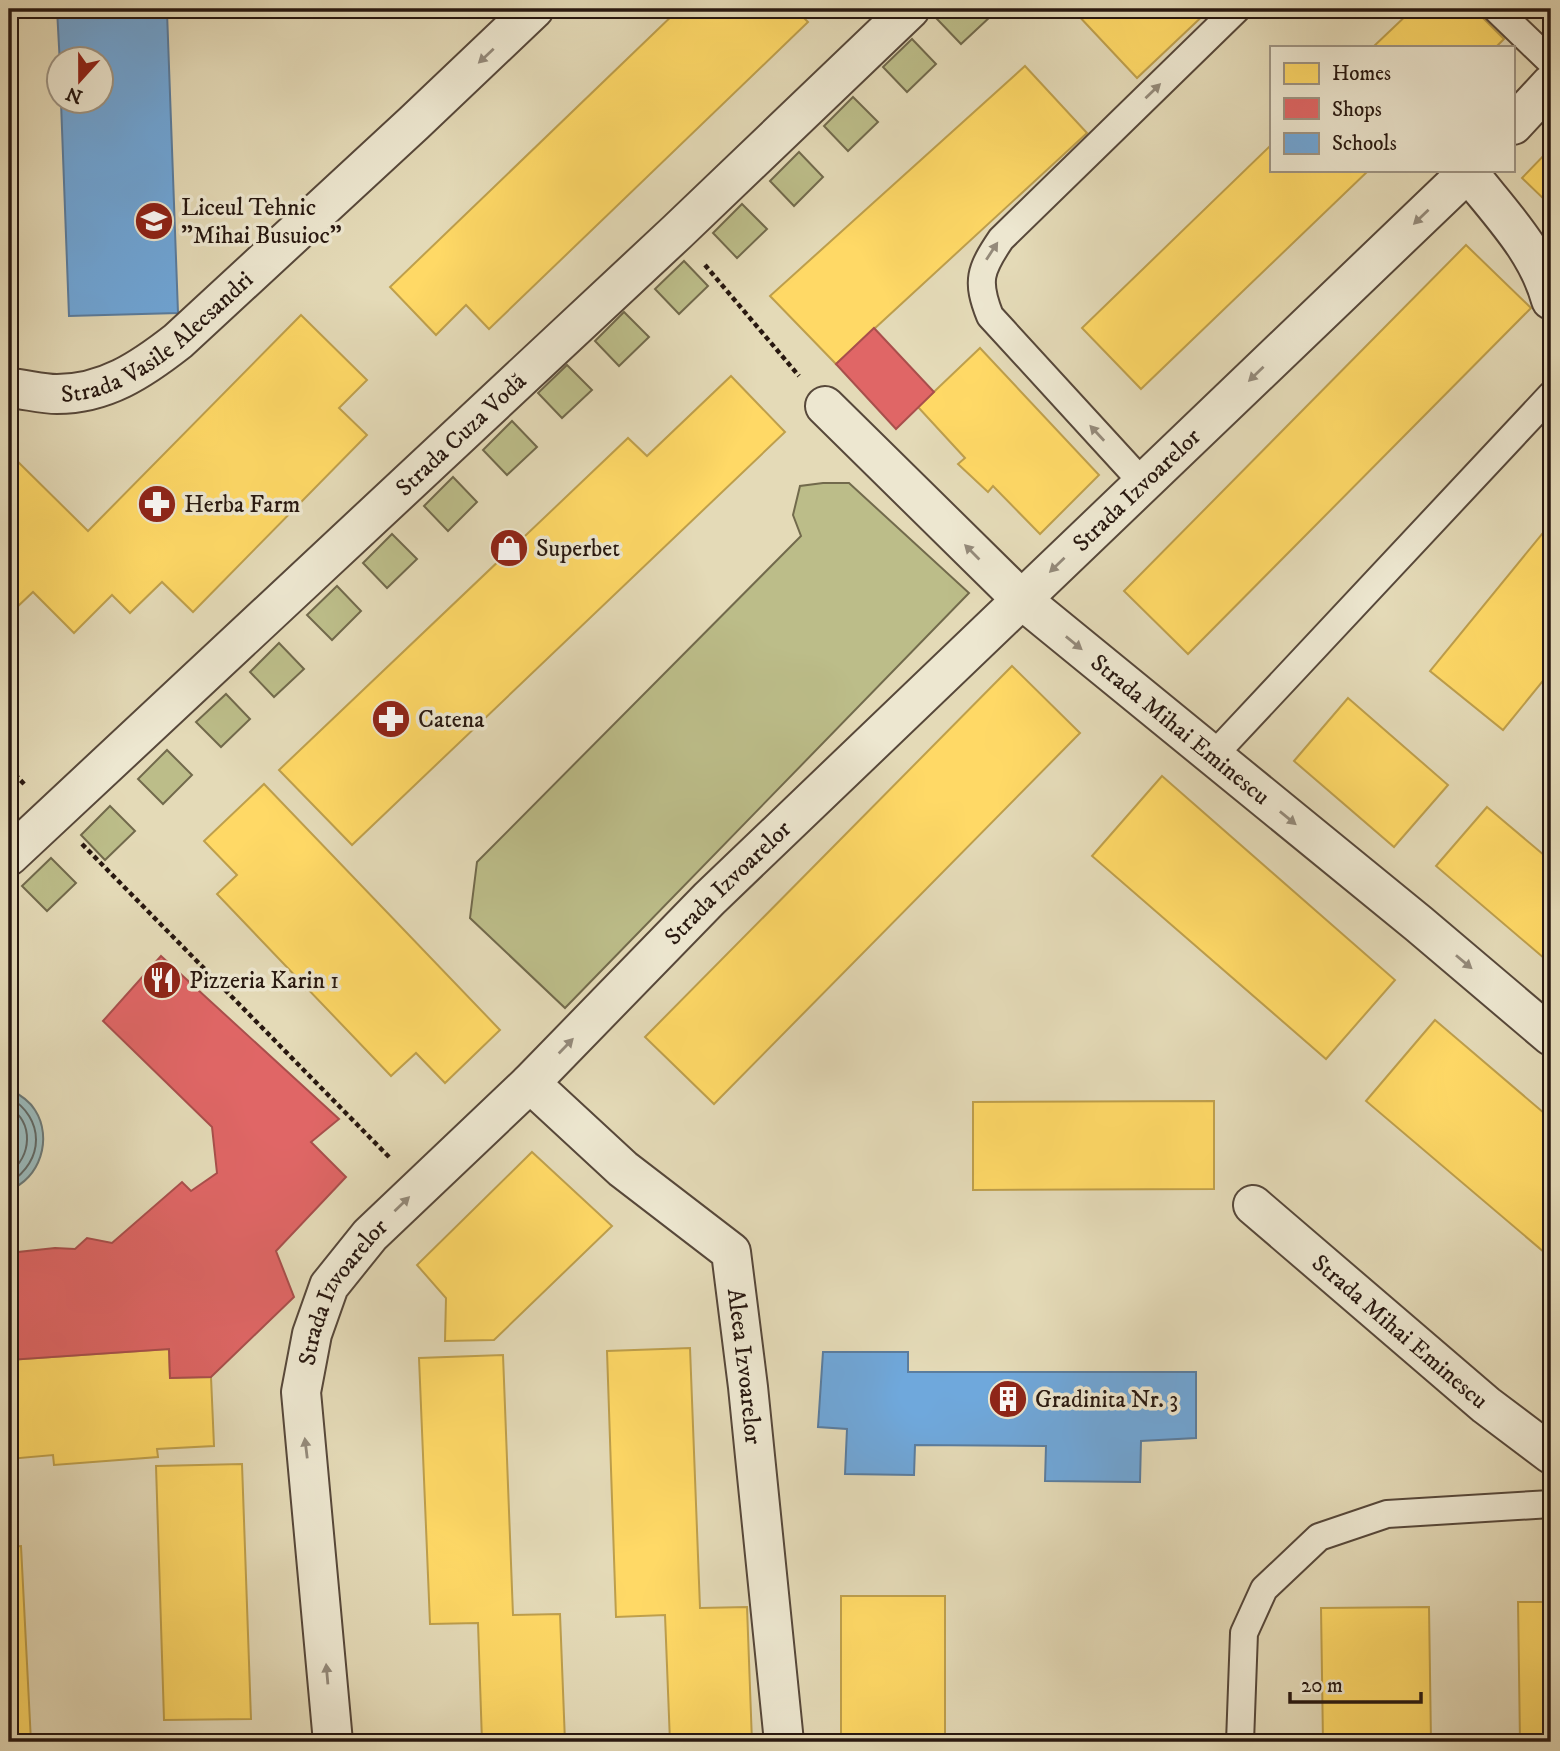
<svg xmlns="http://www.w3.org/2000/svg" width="1560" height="1751" font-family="'IM FELL DW Pica',serif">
	<rect width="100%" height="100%" fill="#e4dab7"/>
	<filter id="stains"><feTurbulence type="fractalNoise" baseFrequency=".00286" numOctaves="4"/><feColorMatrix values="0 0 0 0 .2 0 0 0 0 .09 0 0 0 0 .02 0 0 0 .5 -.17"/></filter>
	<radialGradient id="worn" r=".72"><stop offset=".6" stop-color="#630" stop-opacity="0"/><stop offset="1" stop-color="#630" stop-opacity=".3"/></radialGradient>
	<!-- green -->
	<g fill="#bcbd89" stroke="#726a4c" stroke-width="2">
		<path d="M 948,9 L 983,9 L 991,16 L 961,44 L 937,19 Z"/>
		<path d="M 912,39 L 936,64 L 907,92 L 883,67 Z"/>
		<path d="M 853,97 L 878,122 L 848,151 L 824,126 Z"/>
		<path d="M 799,152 L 823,177 L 794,206 L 770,181 Z"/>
		<path d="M 742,204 L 767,229 L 737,258 L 713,233 Z"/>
		<path d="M 684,261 L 708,286 L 679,314 L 655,289 Z"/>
		<path d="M 624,312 L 649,337 L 619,366 L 595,341 Z"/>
		<path d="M 567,365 L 592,390 L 562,418 L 538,393 Z"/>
		<path d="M 512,421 L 537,447 L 507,475 L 483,450 Z"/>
		<path d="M 453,477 L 477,502 L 448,531 L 424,506 Z"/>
		<path d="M 823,483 L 849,483 L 969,593 L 565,1008 L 470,918 L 477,862 L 801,536 L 793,515 L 800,486 Z"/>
		<path d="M 392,534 L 417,559 L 387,588 L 363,563 Z"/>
		<path d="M 337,586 L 361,611 L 332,640 L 307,615 Z"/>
		<path d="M 279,643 L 304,669 L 274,697 L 250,672 Z"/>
		<path d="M 226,694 L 250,719 L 221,747 L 196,722 Z"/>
		<path d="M 167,750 L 192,775 L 163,804 L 138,779 Z"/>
		<path d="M 110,806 L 135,831 L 105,860 L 81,835 Z"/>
		<path d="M 51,858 L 76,883 L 47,911 L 22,886 Z"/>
	</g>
	<!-- water -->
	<path fill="#9ab8b9" stroke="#6c7875" stroke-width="2" d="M 9,1089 C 19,1094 29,1100 35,1110 C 53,1138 40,1179 9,1190 Z"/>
	<!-- homes -->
	<g fill="#ffd966" stroke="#be9f4c" stroke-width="2">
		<path d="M 679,9 L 795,9 L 808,22 L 489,329 L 466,305 L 436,335 L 390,287 Z"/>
		<path d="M 1078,9 L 1210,9 L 1137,78 L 1075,12 Z"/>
		<path d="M 1413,9 L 1474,9 L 1504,39 L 1496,47 L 1373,47 Z"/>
		<path d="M 1025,66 L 1087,133 L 836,364 L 770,296 Z"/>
		<path d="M 1271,145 L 1271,170 L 1369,170 L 1141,389 L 1082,328 Z"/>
		<path d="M 1551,148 L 1551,206 L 1522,178 Z"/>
		<path d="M 1466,245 L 1531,308 L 1188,654 L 1124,591 Z"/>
		<path d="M 301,315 L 367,380 L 339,408 L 367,435 L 193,612 L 162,582 L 130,613 L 112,595 L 74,633 L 33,592 L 16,608 L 9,601 L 9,453 L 88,531 Z"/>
		<path d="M 980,348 L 1099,475 L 1040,534 L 993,486 L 988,492 L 958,464 L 965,458 L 918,407 Z"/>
		<path d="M 731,376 L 785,432 L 352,845 L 279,770 L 628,438 L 647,456 Z"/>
		<path d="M 1551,523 L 1551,671 L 1503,730 L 1430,671 Z"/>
		<path d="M 1012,666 L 1080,733 L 714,1104 L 645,1037 Z"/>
		<path d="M 1348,698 L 1448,785 L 1394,847 L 1294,761 Z"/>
		<path d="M 1162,776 L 1395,980 L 1326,1059 L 1092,856 Z"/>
		<path d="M 264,784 L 500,1030 L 445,1083 L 416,1053 L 391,1076 L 217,894 L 237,875 L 204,841 Z"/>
		<path d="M 1487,807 L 1551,861 L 1551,964 L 1436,866 Z"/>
		<path d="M 1435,1020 L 1551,1119 L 1551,1258 L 1366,1101 Z"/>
		<path d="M 1214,1101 L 1214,1189 L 973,1190 L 973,1102 Z"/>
		<path d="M 532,1152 L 612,1226 L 494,1340 L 445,1341 L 446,1298 L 417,1265 Z"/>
		<path d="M 690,1348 L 700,1608 L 747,1607 L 752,1742 L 670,1742 L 665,1615 L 616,1617 L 607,1351 Z"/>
		<path d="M 169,1349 L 170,1378 L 211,1377 L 214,1446 L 157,1449 L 158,1457 L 54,1465 L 53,1455 L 9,1459 L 9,1360 Z"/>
		<path d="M 503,1355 L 513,1615 L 560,1614 L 565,1742 L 482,1742 L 478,1623 L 430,1624 L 419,1358 Z"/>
		<path d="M 242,1464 L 251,1719 L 164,1720 L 156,1466 Z"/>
		<path d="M 21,1546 L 31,1742 L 9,1742 L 9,1547 Z"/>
		<rect x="841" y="1596" width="104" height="146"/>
		<path d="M 1518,1602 L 1551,1602 L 1551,1742 L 1520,1742 Z"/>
		<path d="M 1429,1607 L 1431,1742 L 1323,1742 L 1321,1608 Z"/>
	</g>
	<!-- shops -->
	<g fill="#e06666" stroke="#a94f4c" stroke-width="2">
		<path d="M 874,328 L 934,392 L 896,429 L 836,364 Z"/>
		<path d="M 161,956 L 339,1119 L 311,1142 L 346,1177 L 276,1251 L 294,1297 L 211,1377 L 170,1378 L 169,1349 L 9,1360 L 9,1253 L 55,1248 L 75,1249 L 87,1238 L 112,1243 L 182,1182 L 191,1191 L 217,1173 L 212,1127 L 103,1021 Z"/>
	</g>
	<!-- schools -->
	<g fill="#6fa8dc" stroke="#5a7d9f" stroke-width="2">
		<path d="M 57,9 L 267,9 L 167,12 L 178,313 L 69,316 L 61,102 L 102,102 L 102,60 L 60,60 L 60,65 Z"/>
		<path d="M 823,1352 L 908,1352 L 908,1372 L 1196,1372 L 1196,1438 L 1141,1441 L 1140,1482 L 1045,1481 L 1046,1446 L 915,1445 L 914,1475 L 845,1474 L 847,1429 L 818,1427 Z"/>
	</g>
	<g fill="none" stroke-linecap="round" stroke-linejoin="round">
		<!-- shore -->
		<g stroke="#616864" stroke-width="2">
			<path d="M 9,1097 C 45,1118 45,1161 9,1183"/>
			<path d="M 9,1107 C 34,1123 32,1156 9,1173"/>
		</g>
		<!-- lane casing -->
		<g stroke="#57483a" stroke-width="30">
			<g id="lane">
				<path d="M 1496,9 L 1551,62"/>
				<path d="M 1143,483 L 990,316 C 976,281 980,270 1001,239 L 1237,9"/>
				<path d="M 1213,756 L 1551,395"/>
				<path d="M 1240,1742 L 1244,1633 L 1264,1589 L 1319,1537 L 1387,1514 L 1551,1504"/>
			</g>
		</g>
		<!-- street casing -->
		<g stroke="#57483a" stroke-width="42">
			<g id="street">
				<path d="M 1513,125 L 1551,84"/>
				<path d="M 1468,172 C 1500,213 1537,249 1551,300"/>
				<path id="s1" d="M 9,388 C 25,389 41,394 57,394 C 105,394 141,370 178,341 L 414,123 L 534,9"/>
				<path id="s2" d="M 825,406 L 1021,599 L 1419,924 L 1551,1036"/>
				<path id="s3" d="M 9,856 L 677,232 L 910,9"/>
				<path id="s4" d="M 530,1083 L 623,1169 L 731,1252 L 748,1387 L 784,1742"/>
				<path id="s5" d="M 1253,1205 L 1486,1405 L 1551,1454"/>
				<path id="s6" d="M 333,1742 L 301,1392 L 312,1334 L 329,1286 L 370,1235 L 530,1083 L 709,899 L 1470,170"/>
			</g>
		</g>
		<!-- path -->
		<g stroke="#281810" stroke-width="4.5" stroke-dasharray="5 3.5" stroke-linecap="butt">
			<path d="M 705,265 L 799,376"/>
			<path d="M 9,768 L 25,785"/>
			<path d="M 82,844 L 390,1158"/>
		</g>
		<!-- lane -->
		<use href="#lane" stroke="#ede7d0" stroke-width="26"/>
		<!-- street -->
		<use href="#street" stroke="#ede7d0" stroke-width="38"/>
	</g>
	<!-- one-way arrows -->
	<defs><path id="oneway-solid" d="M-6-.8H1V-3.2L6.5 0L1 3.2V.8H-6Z" transform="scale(1.75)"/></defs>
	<g fill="#948a7a">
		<use href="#oneway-solid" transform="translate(486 56) rotate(137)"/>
		<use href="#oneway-solid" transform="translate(1153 91) rotate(-44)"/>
		<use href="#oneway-solid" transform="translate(1421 217) rotate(136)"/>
		<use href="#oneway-solid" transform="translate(992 251) rotate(-57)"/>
		<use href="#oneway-solid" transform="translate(1256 374) rotate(136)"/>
		<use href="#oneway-solid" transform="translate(1097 433) rotate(-133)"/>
		<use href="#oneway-solid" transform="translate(972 552) rotate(-135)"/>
		<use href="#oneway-solid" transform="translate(1057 565) rotate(136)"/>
		<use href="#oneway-solid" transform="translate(1074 643) rotate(39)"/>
		<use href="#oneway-solid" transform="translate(1288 818) rotate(39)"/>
		<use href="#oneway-solid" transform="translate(1464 962) rotate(40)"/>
		<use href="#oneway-solid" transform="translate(566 1046) rotate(-46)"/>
		<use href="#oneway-solid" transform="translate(402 1204) rotate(-44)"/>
		<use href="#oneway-solid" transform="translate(306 1448) rotate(-97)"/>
		<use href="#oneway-solid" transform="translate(327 1674) rotate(-95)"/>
	</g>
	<!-- icons -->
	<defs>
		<g id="school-disc" transform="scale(2.0125)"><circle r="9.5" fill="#8f2418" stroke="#ede7d0"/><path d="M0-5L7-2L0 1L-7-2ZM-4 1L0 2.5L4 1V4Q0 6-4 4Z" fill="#fff"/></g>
		<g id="pharmacy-disc" transform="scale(2.0125)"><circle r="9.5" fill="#8f2418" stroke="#ede7d0"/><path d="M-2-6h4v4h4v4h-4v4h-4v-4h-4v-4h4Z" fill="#fff"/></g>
		<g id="shop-disc" transform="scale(2.0125)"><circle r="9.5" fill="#8f2418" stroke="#ede7d0"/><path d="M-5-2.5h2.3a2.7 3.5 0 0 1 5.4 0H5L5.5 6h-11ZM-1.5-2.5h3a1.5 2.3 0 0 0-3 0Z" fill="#fff"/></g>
		<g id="restaurant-disc" transform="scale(2.0125)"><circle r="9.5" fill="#8f2418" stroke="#ede7d0"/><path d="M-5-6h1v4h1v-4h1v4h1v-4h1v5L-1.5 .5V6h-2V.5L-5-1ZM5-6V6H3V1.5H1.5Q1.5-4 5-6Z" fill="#fff"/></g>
		<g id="building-disc" transform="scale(2.0125)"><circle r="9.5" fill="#8f2418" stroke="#ede7d0"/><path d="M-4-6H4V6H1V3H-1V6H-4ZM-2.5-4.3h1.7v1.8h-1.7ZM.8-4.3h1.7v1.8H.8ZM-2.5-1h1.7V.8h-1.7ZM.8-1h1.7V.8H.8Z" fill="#fff"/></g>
	</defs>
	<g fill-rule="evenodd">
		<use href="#school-disc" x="154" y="221"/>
		<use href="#pharmacy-disc" x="157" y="504"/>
		<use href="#shop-disc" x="509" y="548"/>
		<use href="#pharmacy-disc" x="391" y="719"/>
		<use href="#restaurant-disc" x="162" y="980"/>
		<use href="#building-disc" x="1008" y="1399"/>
	</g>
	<g text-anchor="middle" stroke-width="7" stroke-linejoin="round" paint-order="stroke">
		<!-- poi labels -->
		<g font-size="24" fill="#281810" stroke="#ede7d0" text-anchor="start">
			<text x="181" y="215">Liceul Tehnic<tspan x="181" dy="28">"Mihai Busuioc"</tspan></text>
			<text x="184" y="512">Herba Farm</text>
			<text x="536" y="556">Superbet</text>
			<text x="418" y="727">Catena</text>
			<text x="189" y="988">Pizzeria Karin 1</text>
			<text x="1035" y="1407">Gradinita Nr. 3</text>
		</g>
		<!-- street labels -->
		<g font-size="24" fill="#281810" stroke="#ede7d0">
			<text dy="8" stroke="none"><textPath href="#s1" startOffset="166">Strada Vasile Alecsandri</textPath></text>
			<text dy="8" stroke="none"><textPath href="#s3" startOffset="618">Strada Cuza Vodă</textPath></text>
			<text dy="8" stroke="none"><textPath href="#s6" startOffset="1596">Strada Izvoarelor</textPath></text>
			<text dy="8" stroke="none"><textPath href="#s2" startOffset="481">Strada Mihai Eminescu</textPath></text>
			<text dy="8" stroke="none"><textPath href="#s6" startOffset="1029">Strada Izvoarelor</textPath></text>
			<text dy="8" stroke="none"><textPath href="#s6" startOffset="462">Strada Izvoarelor</textPath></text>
			<text dy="8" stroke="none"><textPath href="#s5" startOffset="194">Strada Mihai Eminescu</textPath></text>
			<text dy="8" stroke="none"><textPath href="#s4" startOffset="378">Aleea Izvoarelor</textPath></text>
		</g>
	</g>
	<!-- margin -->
	<rect width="1560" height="1751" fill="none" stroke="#e4dab7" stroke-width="35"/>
	<rect x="10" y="10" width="1539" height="1730" fill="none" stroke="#281810" stroke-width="3.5"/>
	<rect x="18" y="18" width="1525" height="1716" fill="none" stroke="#281810" stroke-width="2"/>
	<!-- legend -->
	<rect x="1270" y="46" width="245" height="126" fill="#ede7d0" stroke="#9e9483" stroke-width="2"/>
	<rect x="1284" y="63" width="35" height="21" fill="#ffd966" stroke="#9e9483" stroke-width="2"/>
	<text x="1332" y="80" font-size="21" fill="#281810">Homes</text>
	<rect x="1284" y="98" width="35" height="21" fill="#e06666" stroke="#9e9483" stroke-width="2"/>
	<text x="1332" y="116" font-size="21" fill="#281810">Shops</text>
	<rect x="1284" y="133" width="35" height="21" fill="#6fa8dc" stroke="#9e9483" stroke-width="2"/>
	<text x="1332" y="150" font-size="21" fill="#281810">Schools</text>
	<!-- north arrow -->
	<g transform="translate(80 80) rotate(201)"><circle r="33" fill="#ede7d0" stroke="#9e9483" stroke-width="2"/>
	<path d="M0-5L12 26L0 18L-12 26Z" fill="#8f2418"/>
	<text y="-10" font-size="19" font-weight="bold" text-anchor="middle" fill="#281810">N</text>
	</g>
	<!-- scale -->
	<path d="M1290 1692v10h131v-10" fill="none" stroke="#281810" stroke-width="3.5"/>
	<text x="1301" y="1692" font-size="21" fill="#281810" stroke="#ede7d0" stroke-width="5" paint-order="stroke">20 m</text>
	<rect width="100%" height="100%" filter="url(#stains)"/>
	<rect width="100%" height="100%" fill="url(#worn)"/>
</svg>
